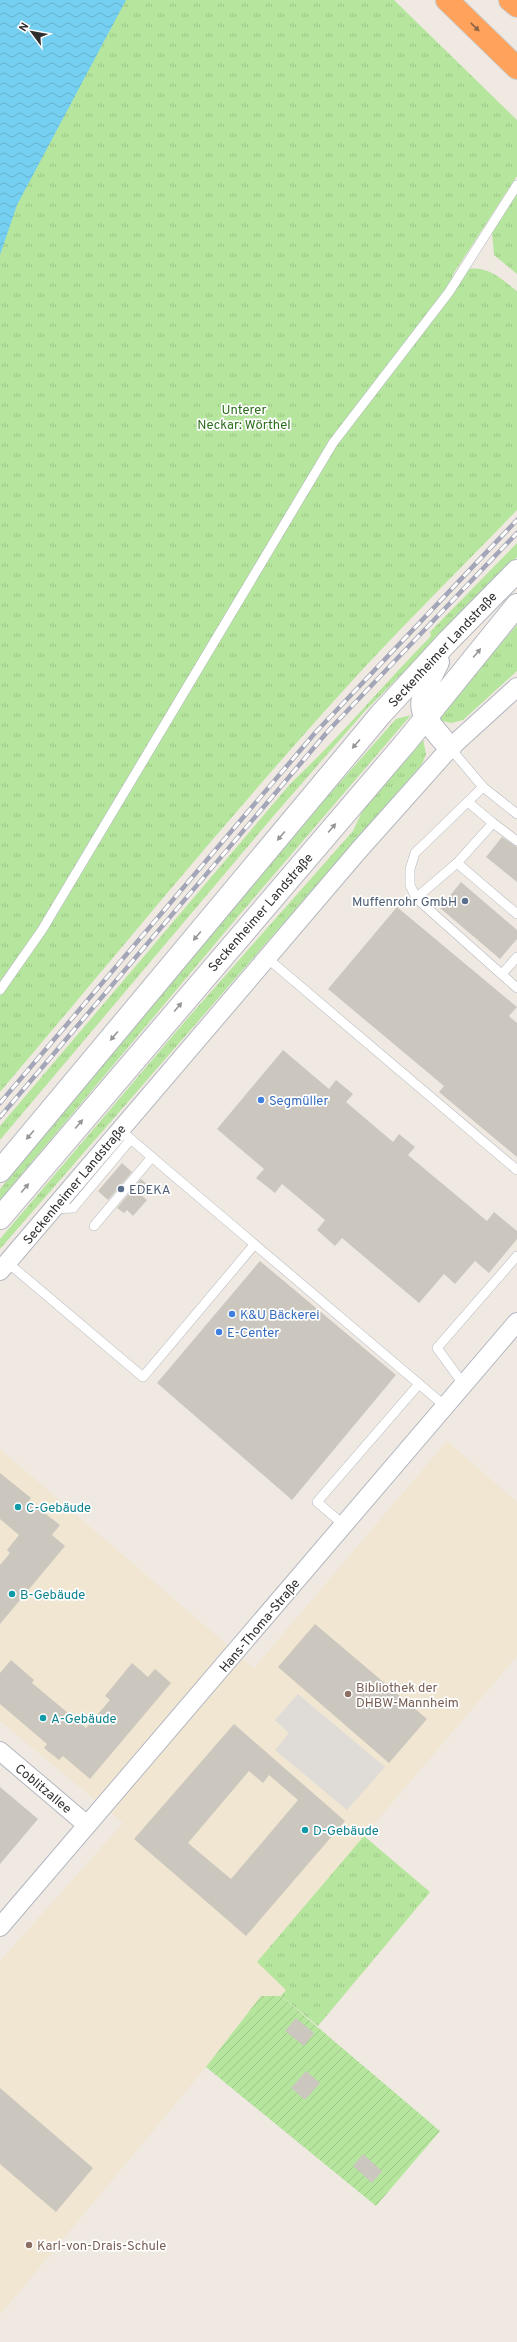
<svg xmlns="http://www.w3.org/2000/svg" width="517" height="2342" font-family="Overpass,sans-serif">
	<defs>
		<pattern id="grass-tufts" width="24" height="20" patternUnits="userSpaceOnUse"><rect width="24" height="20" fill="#b6e59e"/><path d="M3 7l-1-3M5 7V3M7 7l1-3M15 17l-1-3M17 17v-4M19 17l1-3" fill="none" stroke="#9dc588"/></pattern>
		<pattern id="garden-furrows" width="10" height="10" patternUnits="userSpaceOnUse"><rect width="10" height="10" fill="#b6e59e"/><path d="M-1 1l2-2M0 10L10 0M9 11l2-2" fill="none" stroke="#9dc588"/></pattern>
		<pattern id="water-waves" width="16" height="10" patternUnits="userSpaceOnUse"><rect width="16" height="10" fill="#75cff0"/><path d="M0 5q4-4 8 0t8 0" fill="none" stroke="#66b2ce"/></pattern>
	</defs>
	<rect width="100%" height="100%" fill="#efe9e1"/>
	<!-- education -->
	<path fill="#f0e6d1" d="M 447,1441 L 517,1502 L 517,1656 L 364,1836 L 430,1892 L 318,2026 L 281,1996 L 261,1997 L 206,2067 L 0,2315 L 0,1961 L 123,1823 L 0,1721 L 0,1449 L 254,1668 Z"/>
	<!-- grass -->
	<g fill="url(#grass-tufts)">
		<path d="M 0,0 L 394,0 L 517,120 L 517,176 L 452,276 L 458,282 L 468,269 C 489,266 501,279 517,291 L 517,510 C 462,567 405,623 351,682 C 230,815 116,955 0,1092 Z"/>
		<path d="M 517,190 L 517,274 L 494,255 L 492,232 Z"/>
		<path d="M 517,543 L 517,557 L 365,711 L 276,813 L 0,1140 L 0,1126 L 291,783 C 340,737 383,685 431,636 L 430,632 Z"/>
		<path d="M 517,625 L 517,671 L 463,720 L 451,723 L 438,720 L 438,714 Z"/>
		<path d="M 411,715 L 235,920 L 0,1200 L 0,1189 L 326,798 L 396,719 Z"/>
		<path d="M 423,739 L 426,754 L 422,764 L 0,1249 L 0,1239 L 187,1019 L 353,831 L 365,805 Z"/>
		<path d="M 364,1836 L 430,1892 L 318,2026 L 281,1996 L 286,1990 L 257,1962 Z"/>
	</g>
	<!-- garden -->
	<path fill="url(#garden-furrows)" d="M 261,1996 L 281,1996 L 440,2131 L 376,2206 L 206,2067 Z"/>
	<!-- plaza -->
	<path fill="#dfdcd8" d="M 298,1694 L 385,1767 L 347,1810 L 275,1750 L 289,1733 L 275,1720 Z"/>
	<!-- water -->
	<path fill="url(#water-waves)" d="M 0,0 L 126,0 L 17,205 L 0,255 Z"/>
	<!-- building -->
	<g fill="#cbc7bf" fill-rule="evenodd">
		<path d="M 502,837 L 517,847 L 517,882 L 486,857 Z"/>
		<path d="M 461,882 L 517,930 L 517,939 L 500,959 L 440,908 Z"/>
		<path d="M 397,907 L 517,1007 L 509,1016 L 517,1023 L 517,1157 L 439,1092 L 444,1086 L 328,989 Z"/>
		<path d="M 283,1050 L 329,1089 L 336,1080 L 353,1094 L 346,1102 L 393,1142 L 399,1134 L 415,1147 L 408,1155 L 487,1221 L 494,1212 L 517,1231 L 517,1239 L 489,1273 L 475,1261 L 455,1284 L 444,1274 L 419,1303 L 342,1238 L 335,1246 L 317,1230 L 325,1220 L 282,1184 L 275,1193 L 256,1178 L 264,1169 L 217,1129 Z"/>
		<path d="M 122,1163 L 132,1172 L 108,1200 L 98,1191 Z"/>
		<path d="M 141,1179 L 148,1185 L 140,1194 L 147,1200 L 133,1216 L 127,1210 L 124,1213 L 117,1208 Z"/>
		<path d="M 260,1261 L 396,1375 L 292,1500 L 157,1383 Z"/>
		<path d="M 0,1473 L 31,1498 L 29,1501 L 60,1525 L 52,1535 L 65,1546 L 0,1624 L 0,1565 L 10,1553 L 7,1550 L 19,1535 L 0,1519 Z"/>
		<path d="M 315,1624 L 427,1719 L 389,1763 L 278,1667 Z"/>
		<path d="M 11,1660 L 34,1680 L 32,1683 L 86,1728 L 110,1700 L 105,1696 L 132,1663 L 148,1677 L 155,1669 L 171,1683 L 90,1779 L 63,1756 L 59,1760 L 44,1748 L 47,1744 L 0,1704 L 0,1673 Z"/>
		<path d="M 234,1724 L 345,1821 L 246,1936 L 134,1839 ZM 249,1771 L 263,1783 L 269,1775 L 298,1800 L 231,1879 L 188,1843 Z"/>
		<path d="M 0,1787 L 38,1819 L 0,1864 Z"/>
		<path d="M 296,2018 L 314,2033 L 304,2046 L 285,2031 Z"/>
		<path d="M 306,2071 L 320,2083 L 305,2100 L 291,2088 Z"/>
		<path d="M 0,2088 L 93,2168 L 56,2212 L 0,2164 Z"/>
		<path d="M 363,2154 L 382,2171 L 372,2183 L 353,2166 Z"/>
	</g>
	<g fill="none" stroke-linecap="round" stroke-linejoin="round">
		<!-- service casing -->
		<g stroke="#b4b7c1" stroke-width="10">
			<g id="service">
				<path d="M 450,748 L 483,787 L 517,814"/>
				<path d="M 483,787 L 415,853 L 410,869 L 410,885 L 416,898 L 517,988"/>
				<path d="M 493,823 L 517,841"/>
				<path d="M 457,863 L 517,914"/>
				<path d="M 416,898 L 457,863 L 493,823 L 468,802"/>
				<path d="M 267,958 L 517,1170"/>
				<path d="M 502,974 L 517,957"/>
				<path d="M 0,990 L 42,930 L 333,443 L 449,292 L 517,185"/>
				<path d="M 120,1130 L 445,1406"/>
				<path d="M 54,1209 L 73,1208 L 131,1139"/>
				<path d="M 94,1226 L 152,1157"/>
				<path d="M 7,1262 L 143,1377 L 254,1245"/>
				<path d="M 464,1385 L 437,1348 L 517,1256"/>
				<path d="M 344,1525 L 317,1502 L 419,1384"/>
			</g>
		</g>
		<!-- minor casing -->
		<g stroke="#b4b7c1" stroke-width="20">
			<g id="minor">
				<path d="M 0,1271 L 359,850 L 450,748 L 517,687"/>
				<path d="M 0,1751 L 87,1825"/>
				<path d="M 0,1927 L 517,1322"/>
			</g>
		</g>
		<!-- secondary casing -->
		<g stroke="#b4b7c1" stroke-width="24">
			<g id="secondary">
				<path d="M 438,662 C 414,709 417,710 450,748"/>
				<path d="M 0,1171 L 381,714 L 448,641 L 517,571"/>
				<path d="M 0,1218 L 407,741 L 517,605"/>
			</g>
		</g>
		<!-- motorway casing -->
		<g stroke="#c9c9c9" stroke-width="24">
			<g id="motorway">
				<path d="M 447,0 L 517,68"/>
				<path d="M 510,0 L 517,6"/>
			</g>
		</g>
		<!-- service -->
		<use href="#service" stroke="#fff" stroke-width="9"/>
		<!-- minor -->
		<use href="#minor" stroke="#fff" stroke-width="18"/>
		<!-- secondary -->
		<use href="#secondary" stroke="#fff" stroke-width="22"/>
		<!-- motorway -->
		<use href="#motorway" stroke="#ffa35c" stroke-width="22"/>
		<!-- rail casing -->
		<g stroke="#a3a6b8" stroke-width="4.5">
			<g id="rail">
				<path d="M 0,1103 L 315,733 L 517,520"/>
				<path d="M 0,1117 L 329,730 L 517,533"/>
			</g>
		</g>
		<!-- rail -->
		<use href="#rail" stroke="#fff" stroke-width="3" stroke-dasharray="9" stroke-linecap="butt"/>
	</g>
	<!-- one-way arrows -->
	<defs><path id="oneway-solid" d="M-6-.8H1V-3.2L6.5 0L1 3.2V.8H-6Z"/></defs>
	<use fill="#8c6343" href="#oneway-solid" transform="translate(475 27) rotate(44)"/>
	<g fill="#969696">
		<use href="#oneway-solid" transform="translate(477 653) rotate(-50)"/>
		<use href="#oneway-solid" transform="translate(356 744) rotate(131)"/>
		<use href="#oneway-solid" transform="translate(332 828) rotate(-49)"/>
		<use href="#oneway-solid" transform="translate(281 836) rotate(130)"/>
		<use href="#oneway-solid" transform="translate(197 936) rotate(130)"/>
		<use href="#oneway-solid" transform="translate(178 1007) rotate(-50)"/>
		<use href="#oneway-solid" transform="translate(114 1036) rotate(130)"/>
		<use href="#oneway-solid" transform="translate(79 1124) rotate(-50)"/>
		<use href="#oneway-solid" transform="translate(30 1135) rotate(130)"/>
		<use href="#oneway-solid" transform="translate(25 1188) rotate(-50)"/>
	</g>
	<!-- markers -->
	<g fill="#5c6f8a" stroke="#fff" stroke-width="1.5">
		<circle cx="465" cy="901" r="4"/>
		<circle cx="121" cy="1189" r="4"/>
	</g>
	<g fill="#3f7fe0" stroke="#fff" stroke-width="1.5">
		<circle cx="261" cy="1100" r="4"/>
		<circle cx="232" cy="1314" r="4"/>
		<circle cx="219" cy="1332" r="4"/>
	</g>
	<g fill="#0f9aa8" stroke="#fff" stroke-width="1.5">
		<circle cx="18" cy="1507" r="4"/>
		<circle cx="12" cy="1594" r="4"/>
		<circle cx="43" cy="1718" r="4"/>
		<circle cx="305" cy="1830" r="4"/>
	</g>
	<g fill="#8d6e63" stroke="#fff" stroke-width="1.5">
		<circle cx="348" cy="1694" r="4"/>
		<circle cx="29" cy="2245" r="4"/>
	</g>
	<g text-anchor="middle" stroke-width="3.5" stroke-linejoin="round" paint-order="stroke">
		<!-- park labels -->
		<g font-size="13" fill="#2c6e1b" stroke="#fff">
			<text x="244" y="414">Unterer<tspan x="244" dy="15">Neckar: Wörthel</tspan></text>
		</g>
		<!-- street labels -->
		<g font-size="13" fill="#2e2e2e" stroke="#fff">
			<text transform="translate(442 649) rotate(-47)" y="5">Seckenheimer Landstraße</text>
			<text transform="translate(260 912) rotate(-49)" y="5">Seckenheimer Landstraße</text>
			<text transform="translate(74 1184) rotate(-50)" y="5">Seckenheimer Landstraße</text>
			<text transform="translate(259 1625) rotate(-50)" y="5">Hans-Thoma-Straße</text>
			<text transform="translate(44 1788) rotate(40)" y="5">Coblitzallee</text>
		</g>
		<!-- service labels -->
		<g font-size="13" fill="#4e5e75" stroke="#fff" text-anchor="end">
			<text x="457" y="906">Muffenrohr GmbH</text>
			<text x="129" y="1194" text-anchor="start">EDEKA</text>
		</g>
		<!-- shop labels -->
		<g font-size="13" fill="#366cbe" stroke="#fff" text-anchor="start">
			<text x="269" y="1105">Segmüller</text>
			<text x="240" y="1319">K&amp;U Bäckerei</text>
			<text x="227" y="1337">E-Center</text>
		</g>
		<!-- culture labels -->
		<g font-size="13" fill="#0d838f" stroke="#fff" text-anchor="start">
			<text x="26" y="1512">C-Gebäude</text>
			<text x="20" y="1599">B-Gebäude</text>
			<text x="51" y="1723">A-Gebäude</text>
			<text x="313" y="1835">D-Gebäude</text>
		</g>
		<!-- education labels -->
		<g font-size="13" fill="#785e54" stroke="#fff" text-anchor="start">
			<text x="356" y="1692">Bibliothek der<tspan x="356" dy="15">DHBW-Mannheim</tspan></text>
			<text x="37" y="2250">Karl-von-Drais-Schule</text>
		</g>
	</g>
	<!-- north arrow -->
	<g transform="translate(32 32) rotate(302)" stroke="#ffffff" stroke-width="3" paint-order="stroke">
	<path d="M0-3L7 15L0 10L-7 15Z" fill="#2e2e2e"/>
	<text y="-6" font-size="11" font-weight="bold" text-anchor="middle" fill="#2e2e2e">N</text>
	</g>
</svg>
